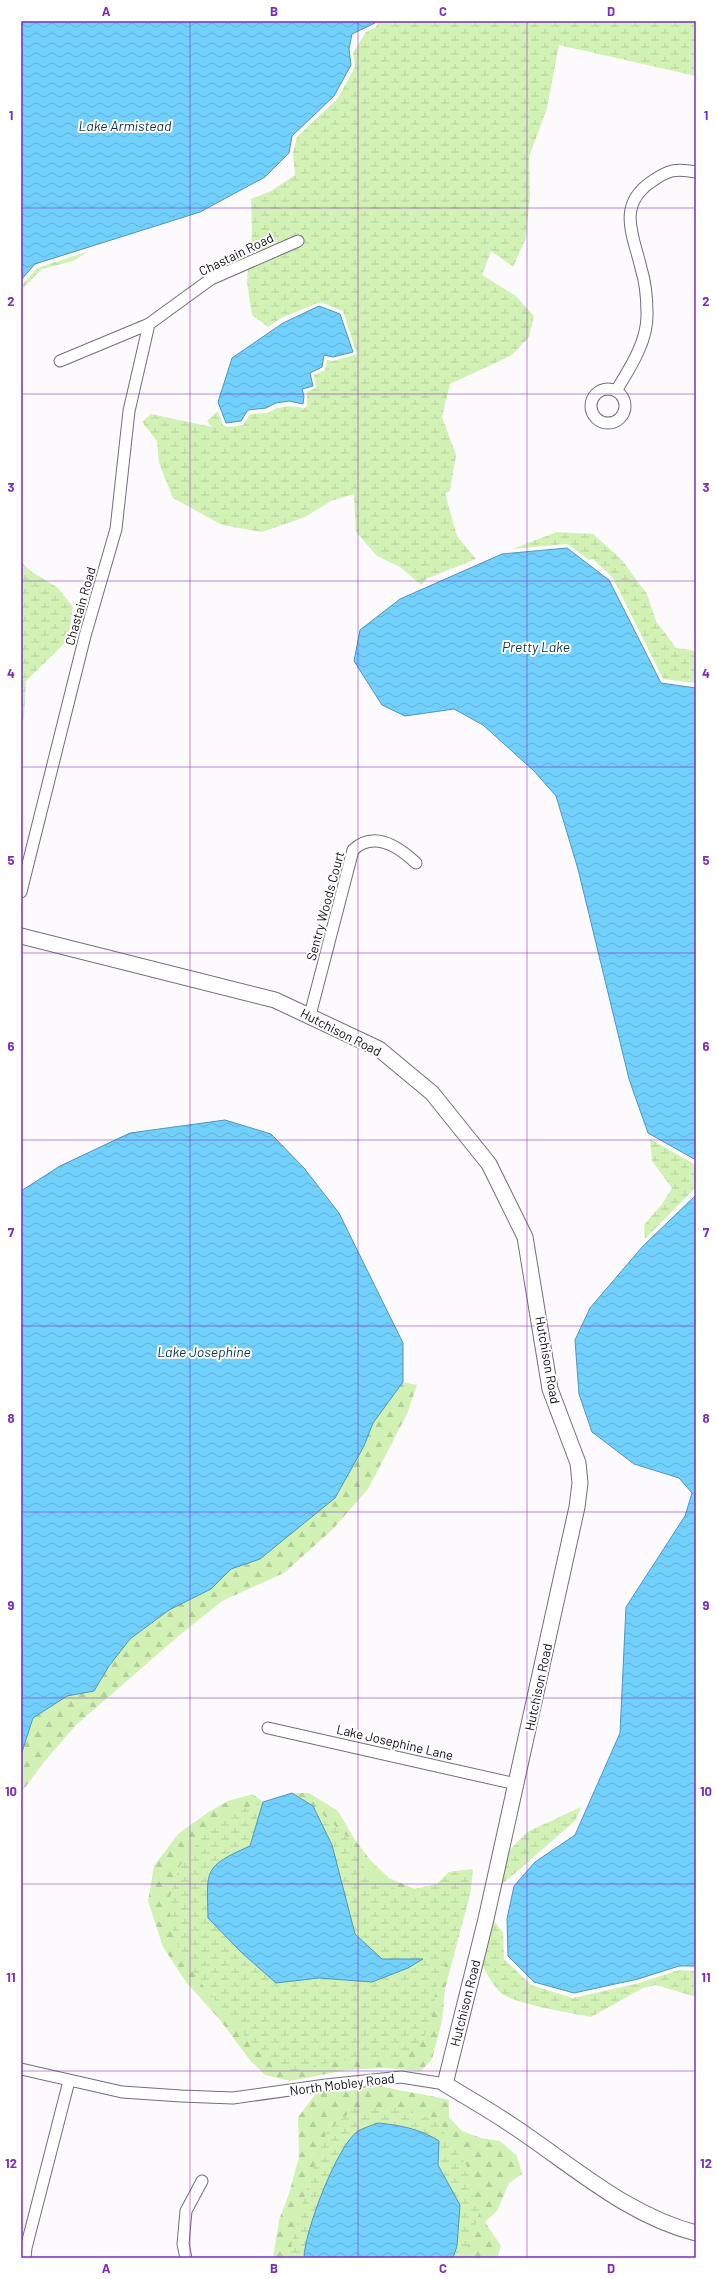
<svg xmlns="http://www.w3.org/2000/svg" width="717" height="2279" font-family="Barlow,sans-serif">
	<defs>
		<pattern id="forest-firs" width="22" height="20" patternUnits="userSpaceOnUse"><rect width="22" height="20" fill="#d2f2b5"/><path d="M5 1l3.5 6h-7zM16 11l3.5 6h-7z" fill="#b3ce9a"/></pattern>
		<pattern id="wetland-marsh" width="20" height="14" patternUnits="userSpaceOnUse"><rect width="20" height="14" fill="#d2f2b5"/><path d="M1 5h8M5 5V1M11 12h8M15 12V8" fill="none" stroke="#b3ce9a"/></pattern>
		<pattern id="water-waves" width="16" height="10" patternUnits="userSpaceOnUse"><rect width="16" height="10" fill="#71d0fc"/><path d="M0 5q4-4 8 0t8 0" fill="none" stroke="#61b1d7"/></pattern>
	</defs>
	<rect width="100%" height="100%" fill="#fcfafd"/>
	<!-- forest -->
	<g fill="url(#forest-firs)">
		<path d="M 403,1382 L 417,1385 L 407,1414 L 368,1489 L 332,1530 L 284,1573 L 222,1601 L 181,1634 L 76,1725 L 44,1762 L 21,1793 L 21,1755 L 33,1718 L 67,1696 L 94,1691 L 109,1666 L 130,1639 L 169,1610 L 211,1589 L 231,1569 L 260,1559 L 350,1470 L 364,1446 L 373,1423 Z"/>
		<path d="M 292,1793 L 309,1793 L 338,1811 L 355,1840 L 371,1861 L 389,1878 L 415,1889 L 437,1884 L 449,1872 L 473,1869 L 470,1894 L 445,1989 L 442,2021 L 432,2059 L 421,2071 L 383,2068 L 347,2070 L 290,2081 L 265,2075 L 249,2059 L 220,2020 L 186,1982 L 163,1947 L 148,1901 L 154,1866 L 178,1834 L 207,1813 L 228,1801 L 253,1794 L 263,1802 L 250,1846 L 313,1806 Z"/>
		<path d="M 381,2086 C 404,2092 426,2094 449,2100 L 449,2117 L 462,2131 L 481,2138 L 500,2141 L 517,2156 L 522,2174 L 509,2183 L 497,2211 L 485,2222 L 501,2246 L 497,2258 L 273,2258 L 279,2220 L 289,2194 L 299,2157 L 298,2117 L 317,2092 L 349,2091 Z"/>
	</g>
	<!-- wetland -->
	<g fill="url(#wetland-marsh)">
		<path d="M 379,21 L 696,21 L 696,76 L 559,45 L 547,108 L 529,157 L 530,195 L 526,238 L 513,267 L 491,251 L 482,275 L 516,296 L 534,316 L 529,337 L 512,355 L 450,384 L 442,417 L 456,455 L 450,491 L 445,493 L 457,536 L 476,559 L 426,579 L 421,585 L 400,567 L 377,556 L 356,532 L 354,494 L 331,501 L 305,517 L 262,532 L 222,525 L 173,498 L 159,463 L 157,441 L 142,422 L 151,414 L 212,427 L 207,421 L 218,411 L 223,425 L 227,427 L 243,425 L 250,414 L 267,413 L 277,408 L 288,406 L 305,408 L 307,405 L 307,392 L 316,388 L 314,375 L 325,370 L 327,360 L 333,361 L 357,354 L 343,311 L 320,302 L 281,318 L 268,327 L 252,315 L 247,283 L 248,268 L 304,243 L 300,234 L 249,257 L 252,234 L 251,199 L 271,191 L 295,175 L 293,153 L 297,137 L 338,98 L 355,67 L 353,53 L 366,32 L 376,27 Z"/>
		<path d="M 89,251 L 73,261 L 42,269 L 21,290 L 21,286 L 37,268 Z"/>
		<path d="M 557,532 L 593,534 L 622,560 L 647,594 L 656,621 L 676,648 L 696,651 L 696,683 L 663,679 L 613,578 L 593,559 L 589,560 L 567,544 L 512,549 Z"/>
		<path d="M 21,562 L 32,572 L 58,588 L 73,607 L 68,640 L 26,681 L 24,718 L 21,722 Z"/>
		<path d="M 650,1139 L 696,1165 L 696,1187 L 645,1239 L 644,1225 L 662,1204 L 672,1188 L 652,1161 Z"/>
		<path d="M 263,1802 L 250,1846 L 223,1858 L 208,1918 L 241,1952 L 276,1983 L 319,1978 L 372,1982 L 408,1968 L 423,1959 L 382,1959 L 355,1934 L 332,1845 L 313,1806 L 347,1836 L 362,1865 L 376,1880 L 396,1889 L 415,1889 L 437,1884 L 449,1872 L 473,1869 L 470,1894 L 461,1928 L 437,1984 L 431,2022 L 422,2042 L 403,2057 L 336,2061 L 291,2072 L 264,2058 L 200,1982 L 175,1940 L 168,1903 L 180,1865 L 203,1836 L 233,1812 Z"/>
		<path d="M 581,1807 L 575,1821 L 498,1888 L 504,1856 L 527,1832 Z"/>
		<path d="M 491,1917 L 503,1933 L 504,1959 L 531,1985 L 573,1998 L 639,1983 L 679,1970 L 696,1971 L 696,1997 L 656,1985 L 643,1988 L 591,2017 C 570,2012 512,2005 499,1991 C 491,1983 486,1971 480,1962 Z"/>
		<path d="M 356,2107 L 398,2108 L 436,2120 L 467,2166 L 471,2192 L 480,2211 L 464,2258 L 288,2258 L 310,2176 L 327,2131 Z"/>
	</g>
	<!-- water -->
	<g fill="url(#water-waves)" stroke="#5395b5">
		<path d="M 21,21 L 375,21 L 375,23 L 352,34 L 349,49 L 351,65 L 334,96 L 292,136 L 289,153 L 265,177 L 200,212 L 35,264 L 21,280 Z"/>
		<path d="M 319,306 L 340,314 L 353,352 L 333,357 L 324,355 L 322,367 L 310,373 L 313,386 L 302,389 L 304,396 L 303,404 L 289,401 L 276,403 L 266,408 L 248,410 L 241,421 L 226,423 L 218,402 L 232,358 L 283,323 Z"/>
		<path d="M 567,548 L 609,580 L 661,683 L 696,688 L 696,1160 L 648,1133 L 629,1079 L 578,869 L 556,796 L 534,771 L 483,725 L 454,709 L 405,716 L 382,705 L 354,661 L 360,630 L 400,599 L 502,554 Z"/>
		<path d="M 225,1120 L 271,1134 L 304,1168 L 339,1213 L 403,1343 L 403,1382 L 373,1423 L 364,1446 L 335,1498 L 260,1559 L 231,1569 L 211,1589 L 169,1610 L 130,1639 L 109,1666 L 94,1691 L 67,1696 L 33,1718 L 21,1755 L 21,1191 L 60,1166 L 130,1133 Z"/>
		<path d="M 696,1195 L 696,1966 L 679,1966 L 638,1979 L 574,1993 L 534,1982 L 508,1956 L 507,1919 L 514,1886 L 535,1862 L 575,1835 L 620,1733 L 626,1607 L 685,1516 L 692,1493 L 679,1478 L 634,1464 L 592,1432 L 579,1394 L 575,1340 L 590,1308 L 643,1246 Z"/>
		<path d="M 292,1793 L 313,1806 L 332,1845 L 355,1934 L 382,1959 L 423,1959 L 408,1968 L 372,1982 L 319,1978 L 276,1983 L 241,1952 L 208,1918 C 207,1869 203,1867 250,1846 L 263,1802 Z"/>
		<path d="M 378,2123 C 399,2125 421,2129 439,2141 L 438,2165 L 460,2205 L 457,2246 L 453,2258 L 304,2258 C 304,2233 337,2145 358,2131 C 364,2128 372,2125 378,2123 Z"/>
	</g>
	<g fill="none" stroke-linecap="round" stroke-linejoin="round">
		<!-- street casing -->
		<g stroke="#736e7a" stroke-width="13">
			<g id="street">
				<path d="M 60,361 L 149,324"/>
				<circle cx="608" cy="406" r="17"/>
				<path d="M 616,391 C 630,368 648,341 647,313 C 647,299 645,281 641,268 C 634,237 616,206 651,182 C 668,170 675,168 696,172"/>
				<path d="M 21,892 L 85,636 L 116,529 L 129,411 L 149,324 L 211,279 L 298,241"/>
				<path d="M 310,1015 L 353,850 C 374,830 399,847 416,863"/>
				<path d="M 268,1728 L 516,1784"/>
				<path d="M 21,2069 L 122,2092 L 181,2096 L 233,2098 L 326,2085 L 401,2077 L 445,2084"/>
				<path d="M 25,2258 L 26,2248 L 69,2081"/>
				<path d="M 186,2258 L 183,2244 L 186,2211 L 202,2181"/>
			</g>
		</g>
		<!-- secondary casing -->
		<g stroke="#736e7a" stroke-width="17">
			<path id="secondary" d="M 21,936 L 275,1000 L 379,1049 L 432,1093 L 489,1164 L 525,1237 L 550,1389 L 578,1463 L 580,1483 L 577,1507 L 486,1919 L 445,2084 C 468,2098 491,2111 513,2126 C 572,2165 626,2215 696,2233"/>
		</g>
		<!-- street -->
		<use href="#street" stroke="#fff" stroke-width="11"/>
		<!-- secondary -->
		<use href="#secondary" stroke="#fff" stroke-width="15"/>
	</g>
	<!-- grid -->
	<path fill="none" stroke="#7b2cbf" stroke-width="1" stroke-opacity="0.55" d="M 190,21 L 190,2258M 358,21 L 358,2258M 527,21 L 527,2258M 21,208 L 696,208M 21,394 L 696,394M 21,581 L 696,581M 21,767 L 696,767M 21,953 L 696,953M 21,1140 L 696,1140M 21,1326 L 696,1326M 21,1512 L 696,1512M 21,1698 L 696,1698M 21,1884 L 696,1884M 21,2071 L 696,2071"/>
	<g text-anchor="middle" stroke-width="4" stroke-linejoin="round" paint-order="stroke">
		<!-- street labels -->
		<g font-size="13" fill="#0d0b0f" stroke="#fff">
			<text transform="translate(236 254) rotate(-26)" y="5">Chastain Road</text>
			<text transform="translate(80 606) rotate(-74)" y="5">Chastain Road</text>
			<text transform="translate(325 906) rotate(-75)" y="5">Sentry Woods Court</text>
			<text transform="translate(341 1032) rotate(27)" y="5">Hutchison Road</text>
			<text transform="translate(548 1360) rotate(80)" y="5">Hutchison Road</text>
			<text transform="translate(538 1687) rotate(-78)" y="5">Hutchison Road</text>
			<text transform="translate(395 1742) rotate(13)" y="5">Lake Josephine Lane</text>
			<text transform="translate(465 2003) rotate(-76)" y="5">Hutchison Road</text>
			<text transform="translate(342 2084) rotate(-7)" y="5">North Mobley Road</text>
		</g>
		<!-- water labels -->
		<g font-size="14" font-style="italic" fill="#0a3648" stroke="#fff">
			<text x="125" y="131">Lake Armistead</text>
			<text x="536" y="652">Pretty Lake</text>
			<text x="204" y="1357">Lake Josephine</text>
		</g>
	</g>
	<!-- border -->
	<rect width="717" height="2279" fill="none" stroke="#ffffff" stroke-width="44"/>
	<rect x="22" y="22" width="673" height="2235" fill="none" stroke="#7b2cbf" stroke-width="1.5"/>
	<g font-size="13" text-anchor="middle" font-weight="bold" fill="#7b2cbf">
		<text x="106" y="16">A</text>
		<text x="274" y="16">B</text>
		<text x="443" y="16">C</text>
		<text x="611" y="16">D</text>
		<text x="11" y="120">1</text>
		<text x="706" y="120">1</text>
		<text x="11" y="306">2</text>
		<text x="706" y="306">2</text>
		<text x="11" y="492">3</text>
		<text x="706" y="492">3</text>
		<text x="11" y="678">4</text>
		<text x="706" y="678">4</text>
		<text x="11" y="865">5</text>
		<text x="706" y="865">5</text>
		<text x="11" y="1051">6</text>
		<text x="706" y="1051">6</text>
		<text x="11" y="1237">7</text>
		<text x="706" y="1237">7</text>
		<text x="11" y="1423">8</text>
		<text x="706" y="1423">8</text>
		<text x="11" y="1610">9</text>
		<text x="706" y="1610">9</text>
		<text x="11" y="1796">10</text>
		<text x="706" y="1796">10</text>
		<text x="11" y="1982">11</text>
		<text x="706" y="1982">11</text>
		<text x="11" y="2168">12</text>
		<text x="706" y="2168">12</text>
		<text x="106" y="2273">A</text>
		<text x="274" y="2273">B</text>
		<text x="443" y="2273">C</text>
		<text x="611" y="2273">D</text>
	</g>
</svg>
